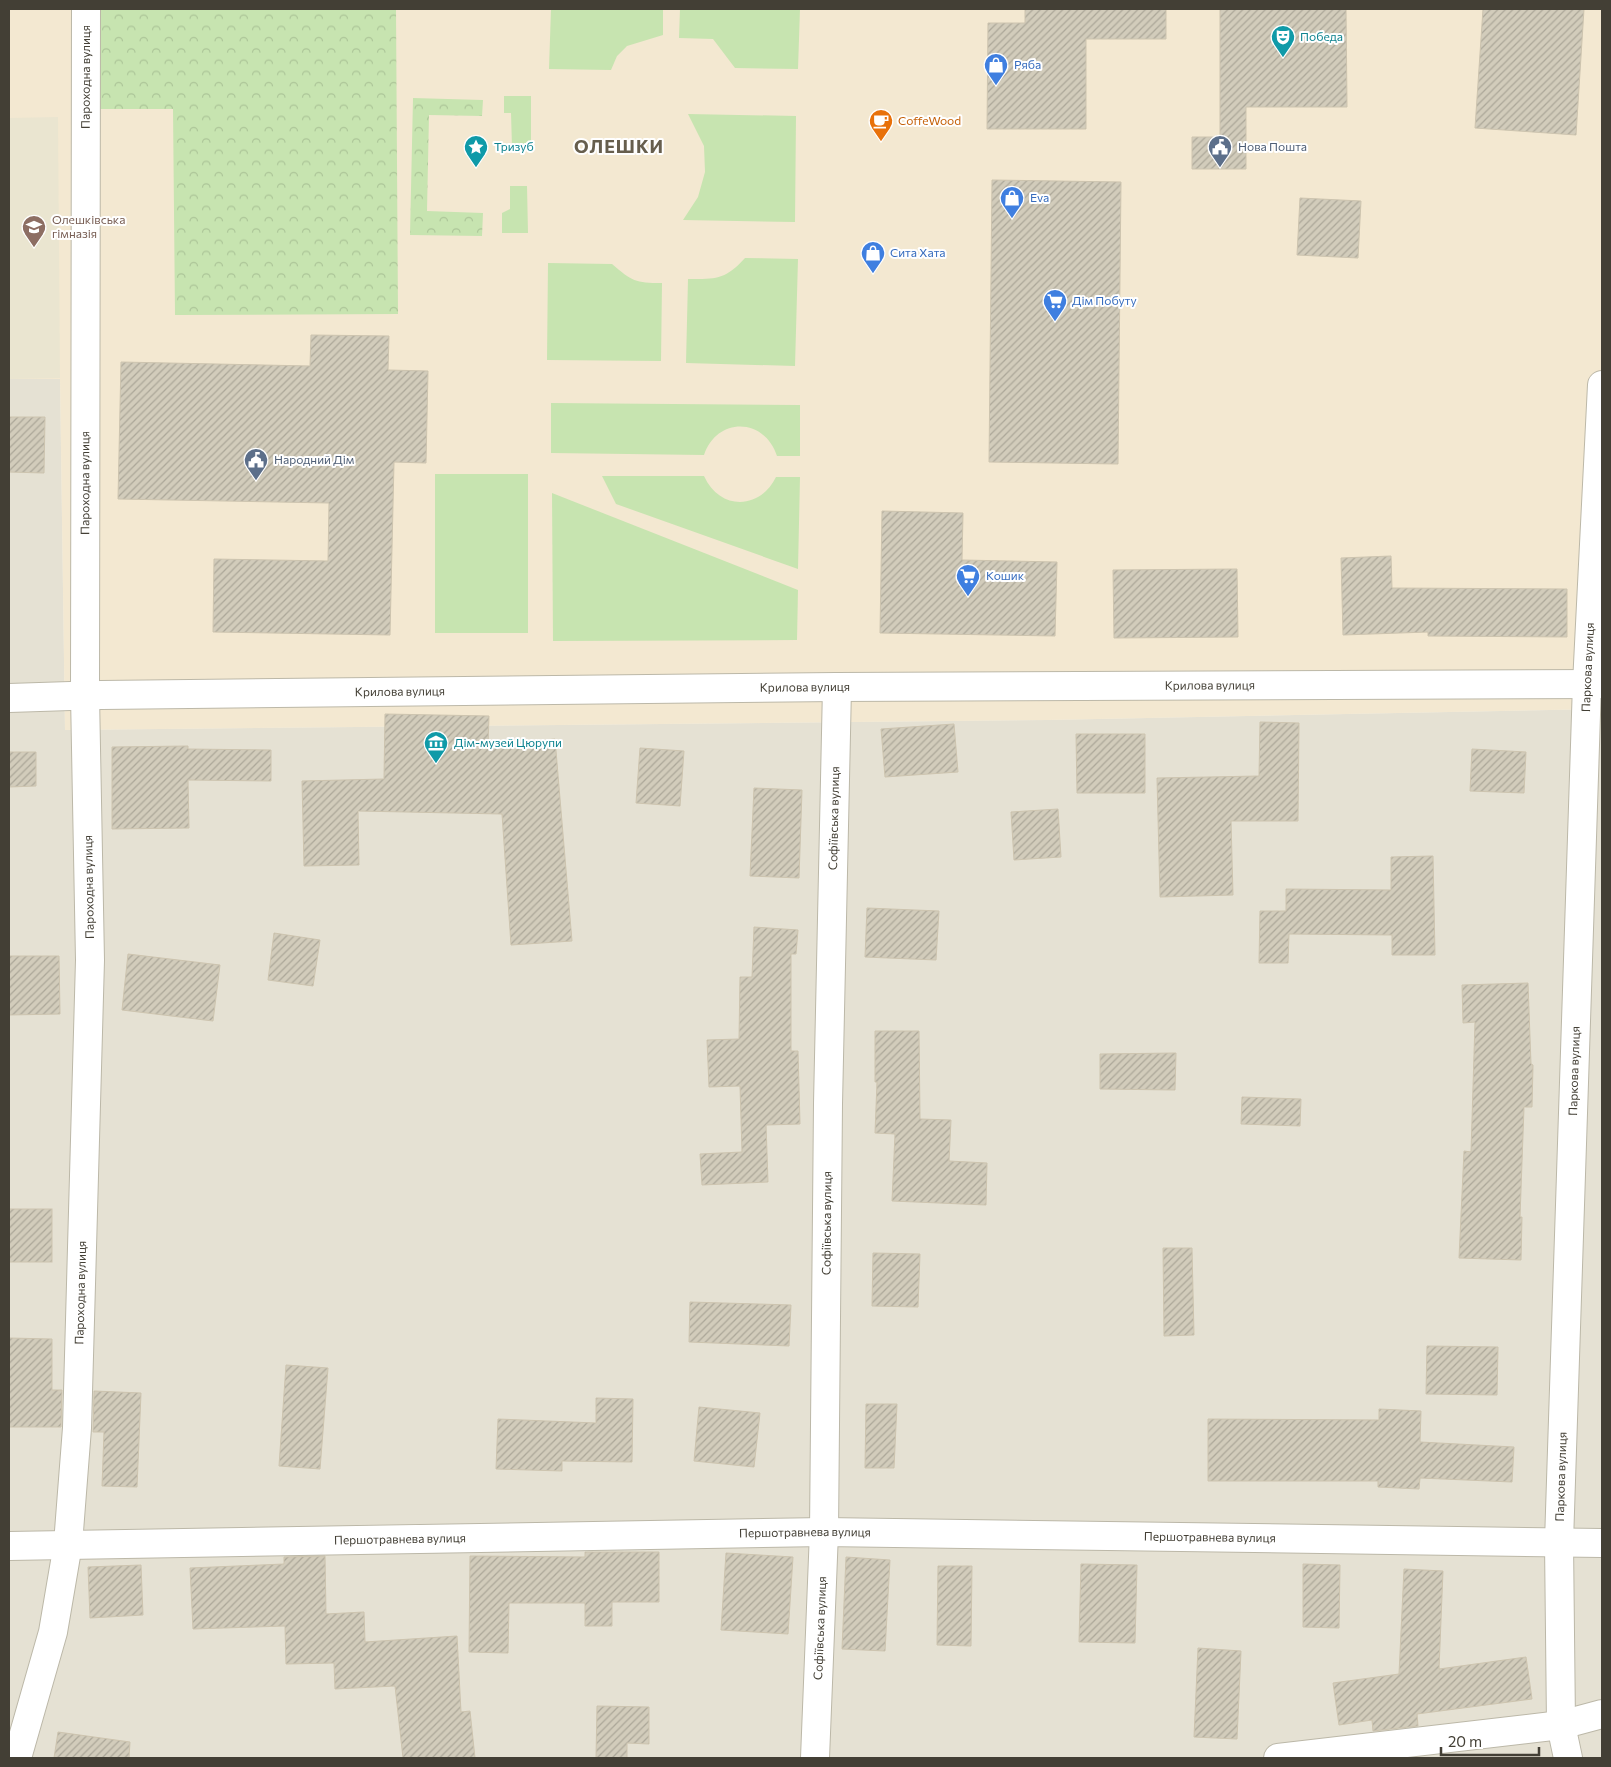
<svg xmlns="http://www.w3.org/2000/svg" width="1611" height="1767" font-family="Commissioner,sans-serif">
	<defs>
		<pattern id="forest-crowns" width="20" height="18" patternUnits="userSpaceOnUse" patternTransform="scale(1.25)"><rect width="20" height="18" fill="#c7e4b0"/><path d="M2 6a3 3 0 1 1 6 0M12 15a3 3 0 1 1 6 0" fill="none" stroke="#acc598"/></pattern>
		<pattern id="building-hatch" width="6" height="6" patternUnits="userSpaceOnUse" patternTransform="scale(1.25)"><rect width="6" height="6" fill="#d2ccbb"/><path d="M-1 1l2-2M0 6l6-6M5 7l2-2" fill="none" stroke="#aca799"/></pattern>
	</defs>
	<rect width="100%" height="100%" fill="#f1efe5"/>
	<!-- residential -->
	<path fill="#e5e1d3" d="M 60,378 L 65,730 L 1048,720 L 1602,709 L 1602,1758 L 9,1758 L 9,379 Z"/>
	<!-- commercial -->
	<path fill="#f3e8d1" d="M 9,9 L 1602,9 L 1602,709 L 1048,720 L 65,730 L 60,379 L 9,379 Z"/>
	<!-- education -->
	<path fill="#eae5d0" d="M 58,117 L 60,378 L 9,379 L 9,118 Z"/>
	<!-- grass -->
	<g fill="#c7e4b0">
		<path d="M 551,9 L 663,9 L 663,35 L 627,46 L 617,56 L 611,70 L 549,69 Z"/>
		<path d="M 680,9 L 800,9 L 798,69 L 735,68 L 713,39 L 679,38 Z"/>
		<path d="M 504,96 L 531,96 L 531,147 L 512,147 L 511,113 L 504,113 Z"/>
		<path d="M 688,114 L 796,116 L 795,222 L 683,220 L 698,197 L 705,172 L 704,146 Z"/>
		<path d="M 510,186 L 527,186 L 528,233 L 502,233 L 502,213 L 510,209 Z"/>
		<path d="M 745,258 L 798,259 L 795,366 L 686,363 L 688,279 C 716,279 725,280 745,258 Z"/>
		<path d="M 548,263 L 612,264 C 632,281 635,283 662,283 L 661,361 L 547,360 Z"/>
		<path d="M 551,403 L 800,405 L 800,456 L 777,456 C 764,417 717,417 704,455 L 551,453 Z"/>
		<rect x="435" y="474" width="93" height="159"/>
		<path d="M 602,476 L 704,476 C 720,511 760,510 776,477 L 800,477 L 798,569 L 616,504 Z"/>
		<path d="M 552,493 L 798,590 L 797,640 L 553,641 Z"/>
	</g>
	<!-- forest -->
	<g fill="url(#forest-crowns)">
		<path d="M 100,9 L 396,9 L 398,314 L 175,315 L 173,109 L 100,109 Z"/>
		<path d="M 413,98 L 483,100 L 482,116 L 429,115 L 427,211 L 483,213 L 482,236 L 410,235 Z"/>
	</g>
	<!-- building -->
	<g fill="url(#building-hatch)" stroke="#cdc4af">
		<path d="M 1025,9 L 1166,9 L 1166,39 L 1086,39 L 1086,129 L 987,129 L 988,23 L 1025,23 Z"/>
		<path d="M 1220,9 L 1346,9 L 1347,107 L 1246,107 L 1246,169 L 1192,169 L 1192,137 L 1220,137 Z"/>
		<path d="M 1483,9 L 1584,9 L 1576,135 L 1475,128 Z"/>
		<path d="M 992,180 L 1121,182 L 1118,464 L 989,462 Z"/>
		<path d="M 1300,198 L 1361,201 L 1358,258 L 1297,255 Z"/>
		<path d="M 311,335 L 389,336 L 388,370 L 428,371 L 426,463 L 394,462 L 390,635 L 213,632 L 214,559 L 328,561 L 329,503 L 118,499 L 121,362 L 310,366 Z"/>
		<path d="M 9,417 L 45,417 L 44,473 L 9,472 Z"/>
		<path d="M 882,511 L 963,513 L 962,560 L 1057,562 L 1055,636 L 880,633 Z"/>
		<path d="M 1391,556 L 1392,588 L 1567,589 L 1567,637 L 1428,636 L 1428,632 L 1343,635 L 1341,558 Z"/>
		<path d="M 1237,569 L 1238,637 L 1114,638 L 1113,570 Z"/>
		<path d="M 385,714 L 489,716 L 488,746 L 555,739 L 572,941 L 511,945 L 502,814 L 358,811 L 359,865 L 304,866 L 302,781 L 384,779 Z"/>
		<path d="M 1260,722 L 1299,723 L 1298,821 L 1231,821 L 1233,895 L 1160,897 L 1157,778 L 1259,776 Z"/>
		<path d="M 954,724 L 958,772 L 885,777 L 881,729 Z"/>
		<path d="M 1076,734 L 1145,734 L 1145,793 L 1077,793 Z"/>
		<path d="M 188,746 L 188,749 L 271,750 L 271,781 L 188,780 L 189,828 L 112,829 L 112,747 Z"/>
		<path d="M 640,748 L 684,751 L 680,806 L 636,803 Z"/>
		<path d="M 1472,749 L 1526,752 L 1524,793 L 1470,791 Z"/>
		<path d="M 9,752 L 36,752 L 36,786 L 9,787 Z"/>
		<path d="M 754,788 L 802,790 L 799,878 L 750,876 Z"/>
		<path d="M 1058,809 L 1061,857 L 1014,860 L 1011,812 Z"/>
		<path d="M 1433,856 L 1435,955 L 1392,955 L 1392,935 L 1289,934 L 1288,963 L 1259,963 L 1260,911 L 1286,911 L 1286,889 L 1391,890 L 1391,857 Z"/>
		<path d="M 867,908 L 939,911 L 936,960 L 865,957 Z"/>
		<path d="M 754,927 L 798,930 L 796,954 L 791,954 L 791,1051 L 798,1051 L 800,1124 L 766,1125 L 768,1182 L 702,1185 L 700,1154 L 742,1152 L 740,1086 L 709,1087 L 707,1040 L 739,1039 L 740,977 L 752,977 Z"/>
		<path d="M 274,933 L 320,940 L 313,986 L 268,980 Z"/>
		<path d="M 128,954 L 220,965 L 213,1021 L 122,1010 Z"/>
		<path d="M 9,956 L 59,956 L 60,1014 L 9,1015 Z"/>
		<path d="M 1528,983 L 1531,1064 L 1533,1065 L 1532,1107 L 1524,1107 L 1520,1217 L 1522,1217 L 1521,1260 L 1459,1258 L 1464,1151 L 1471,1152 L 1475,1022 L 1463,1023 L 1462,985 Z"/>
		<path d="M 875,1031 L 919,1031 L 920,1119 L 951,1120 L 949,1161 L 987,1163 L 986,1205 L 892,1201 L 895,1134 L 875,1133 L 877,1082 L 875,1082 Z"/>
		<path d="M 1176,1053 L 1175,1090 L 1100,1089 L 1100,1054 Z"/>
		<path d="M 1242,1097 L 1301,1099 L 1300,1126 L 1241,1124 Z"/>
		<rect x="9" y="1209" width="43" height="53"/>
		<path d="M 1163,1248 L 1192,1248 L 1194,1335 L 1164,1336 Z"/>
		<path d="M 873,1253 L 920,1254 L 918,1307 L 872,1306 Z"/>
		<path d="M 690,1302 L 791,1305 L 789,1346 L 689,1342 Z"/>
		<path d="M 9,1338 L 52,1339 L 52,1390 L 62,1390 L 61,1427 L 9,1427 Z"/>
		<path d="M 1427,1346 L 1498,1347 L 1497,1395 L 1426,1394 Z"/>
		<path d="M 286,1365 L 328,1368 L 320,1469 L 279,1466 Z"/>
		<path d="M 94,1391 L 141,1393 L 137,1487 L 102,1486 L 104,1432 L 93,1432 Z"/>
		<path d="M 596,1398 L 633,1399 L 632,1462 L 562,1461 L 562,1471 L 496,1469 L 498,1419 L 596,1423 Z"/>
		<path d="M 866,1404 L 897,1404 L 894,1468 L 865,1468 Z"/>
		<path d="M 699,1407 L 760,1413 L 754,1467 L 694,1461 Z"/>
		<path d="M 1379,1409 L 1421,1411 L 1420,1442 L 1514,1447 L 1512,1482 L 1420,1478 L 1419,1489 L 1378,1487 L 1378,1481 L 1208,1481 L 1208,1419 L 1379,1420 Z"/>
		<path d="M 585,1552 L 659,1552 L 659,1602 L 612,1602 L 612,1626 L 585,1626 L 585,1603 L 509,1603 L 508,1653 L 469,1652 L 470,1556 L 585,1557 Z"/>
		<path d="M 726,1553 L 793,1557 L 788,1634 L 721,1630 Z"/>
		<path d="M 325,1556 L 326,1614 L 364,1612 L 365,1642 L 457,1636 L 461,1712 L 470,1711 L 475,1758 L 403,1758 L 395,1686 L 335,1689 L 334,1663 L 286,1664 L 285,1626 L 193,1629 L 190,1568 L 284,1564 L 284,1557 Z"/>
		<path d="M 846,1557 L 890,1560 L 885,1651 L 842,1649 Z"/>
		<path d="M 1081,1564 L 1137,1565 L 1135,1643 L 1079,1642 Z"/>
		<path d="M 1303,1564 L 1340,1565 L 1339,1628 L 1303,1627 Z"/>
		<path d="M 141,1565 L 143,1615 L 90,1618 L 88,1567 Z"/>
		<path d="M 938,1566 L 972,1566 L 971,1646 L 937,1645 Z"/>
		<path d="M 1404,1569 L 1443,1571 L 1439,1669 L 1526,1657 L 1532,1699 L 1417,1714 L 1418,1726 L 1373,1731 L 1372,1720 L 1339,1725 L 1333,1683 L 1399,1674 Z"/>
		<path d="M 1198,1648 L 1241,1651 L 1237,1739 L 1194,1737 Z"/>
		<path d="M 597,1706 L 649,1707 L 649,1744 L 627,1743 L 627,1758 L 596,1758 Z"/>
		<path d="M 58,1732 L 130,1742 L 129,1758 L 54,1758 Z"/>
	</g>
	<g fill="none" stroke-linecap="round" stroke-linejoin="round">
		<!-- minor casing -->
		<g stroke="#bcb8a8" stroke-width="30">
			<g id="minor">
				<path id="s1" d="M 17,1758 L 53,1632 L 68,1544 L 77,1428 L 90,960 L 85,695 L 86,9"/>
				<path id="s2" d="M 815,1758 L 824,1532 L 828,1104 L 837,687"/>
				<path d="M 1278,1758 L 1561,1725 L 1602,1714"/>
				<path id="s3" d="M 1568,1758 L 1561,1725 L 1559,1542 L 1587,684 L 1602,385"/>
			</g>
		</g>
		<!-- tertiary casing -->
		<g stroke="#bcb8a8" stroke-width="30">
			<g id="tertiary">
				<path id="s4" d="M 9,698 L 101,695 L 837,687 L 1602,684"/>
				<path id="s5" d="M 9,1546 L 824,1532 L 1602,1543"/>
			</g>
		</g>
		<!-- minor -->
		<use href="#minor" stroke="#fff" stroke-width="28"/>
		<!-- tertiary -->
		<use href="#tertiary" stroke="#fff" stroke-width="28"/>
	</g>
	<!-- icons -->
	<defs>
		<g id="theatre-pin" transform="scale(1.25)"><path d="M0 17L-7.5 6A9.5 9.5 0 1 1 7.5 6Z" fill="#0f9aa8" stroke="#fff"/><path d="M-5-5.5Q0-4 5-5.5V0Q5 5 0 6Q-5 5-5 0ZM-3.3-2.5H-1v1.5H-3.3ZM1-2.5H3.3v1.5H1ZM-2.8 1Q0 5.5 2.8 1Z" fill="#fff"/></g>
		<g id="shop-pin" transform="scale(1.25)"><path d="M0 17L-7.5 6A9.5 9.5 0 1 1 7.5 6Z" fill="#3f7fe0" stroke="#fff"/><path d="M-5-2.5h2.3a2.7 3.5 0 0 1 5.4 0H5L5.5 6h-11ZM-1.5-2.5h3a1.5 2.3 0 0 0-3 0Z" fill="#fff"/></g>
		<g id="cafe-pin" transform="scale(1.25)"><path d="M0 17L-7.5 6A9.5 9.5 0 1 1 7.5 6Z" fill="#e8710a" stroke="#fff"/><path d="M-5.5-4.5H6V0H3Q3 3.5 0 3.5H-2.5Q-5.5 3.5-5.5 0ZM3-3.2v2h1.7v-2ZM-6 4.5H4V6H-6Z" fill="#fff"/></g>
		<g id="sight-pin" transform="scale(1.25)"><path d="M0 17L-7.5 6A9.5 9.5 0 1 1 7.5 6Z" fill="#0f9aa8" stroke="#fff"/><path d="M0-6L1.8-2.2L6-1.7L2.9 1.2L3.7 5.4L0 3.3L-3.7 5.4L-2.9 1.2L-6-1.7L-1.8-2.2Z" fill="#fff"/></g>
		<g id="civic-pin" transform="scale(1.25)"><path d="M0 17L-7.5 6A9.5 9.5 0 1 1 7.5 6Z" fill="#5c6f8a" stroke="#fff"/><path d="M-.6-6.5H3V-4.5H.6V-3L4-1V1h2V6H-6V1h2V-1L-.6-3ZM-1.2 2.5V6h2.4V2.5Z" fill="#fff"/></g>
		<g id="school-pin" transform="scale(1.25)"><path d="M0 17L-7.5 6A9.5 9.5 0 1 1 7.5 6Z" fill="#8d6e63" stroke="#fff"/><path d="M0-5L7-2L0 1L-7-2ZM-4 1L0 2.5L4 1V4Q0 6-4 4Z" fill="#fff"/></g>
		<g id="supermarket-pin" transform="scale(1.25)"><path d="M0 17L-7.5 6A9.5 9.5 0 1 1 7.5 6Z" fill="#3f7fe0" stroke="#fff"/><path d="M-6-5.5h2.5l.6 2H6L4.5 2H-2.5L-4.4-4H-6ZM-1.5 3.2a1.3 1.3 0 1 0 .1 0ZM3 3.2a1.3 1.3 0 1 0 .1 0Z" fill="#fff"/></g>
		<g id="museum-pin" transform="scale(1.25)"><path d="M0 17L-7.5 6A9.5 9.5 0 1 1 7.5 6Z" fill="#0f9aa8" stroke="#fff"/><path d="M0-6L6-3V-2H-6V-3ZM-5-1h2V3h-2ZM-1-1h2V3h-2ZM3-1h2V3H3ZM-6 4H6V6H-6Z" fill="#fff"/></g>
	</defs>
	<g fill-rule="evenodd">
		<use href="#theatre-pin" x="1283" y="37"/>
		<use href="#shop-pin" x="996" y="65"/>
		<use href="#cafe-pin" x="881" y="121"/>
		<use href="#sight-pin" x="476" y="147"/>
		<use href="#civic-pin" x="1220" y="147"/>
		<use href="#shop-pin" x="1012" y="198"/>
		<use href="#school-pin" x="34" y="227"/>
		<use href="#shop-pin" x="873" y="253"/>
		<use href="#supermarket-pin" x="1055" y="301"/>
		<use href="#civic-pin" x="256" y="460"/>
		<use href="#supermarket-pin" x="968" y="576"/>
		<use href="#museum-pin" x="436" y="743"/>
	</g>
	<g text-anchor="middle" stroke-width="4" stroke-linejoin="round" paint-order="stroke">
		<!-- culture labels -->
		<g font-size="12" fill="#0d838f" stroke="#fff" text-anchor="start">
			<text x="1300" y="41">Победа</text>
			<text x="494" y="151">Тризуб</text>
			<text x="454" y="747">Дім-музей Цюрупи</text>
		</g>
		<!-- shop labels -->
		<g font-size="12" fill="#366cbe" stroke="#fff" text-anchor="start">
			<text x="1014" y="69">Ряба</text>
			<text x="1030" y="202">Eva</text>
			<text x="890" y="257">Сита Хата</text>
			<text x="1072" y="305">Дім Побуту</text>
			<text x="986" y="580">Кошик</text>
		</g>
		<!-- street labels -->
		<g font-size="12" fill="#433f35" stroke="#fff">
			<text dy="4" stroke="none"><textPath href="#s1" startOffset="1688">Пароходна вулиця</textPath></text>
			<text dy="4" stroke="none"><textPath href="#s1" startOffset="1282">Пароходна вулиця</textPath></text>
			<text dy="4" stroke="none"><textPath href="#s3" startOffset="1092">Паркова вулиця</textPath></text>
			<text dy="4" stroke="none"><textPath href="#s4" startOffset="1201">Крилова вулиця</textPath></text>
			<text dy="4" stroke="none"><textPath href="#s4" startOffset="796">Крилова вулиця</textPath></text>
			<text dy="4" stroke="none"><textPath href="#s4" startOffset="391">Крилова вулиця</textPath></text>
			<text dy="4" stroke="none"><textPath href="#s2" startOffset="940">Софіївська вулиця</textPath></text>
			<text transform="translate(89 887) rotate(-91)" y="4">Пароходна вулиця</text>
			<text dy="4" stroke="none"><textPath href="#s3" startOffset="688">Паркова вулиця</textPath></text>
			<text dy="4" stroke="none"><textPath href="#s2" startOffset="535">Софіївська вулиця</textPath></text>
			<text dy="4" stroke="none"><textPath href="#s1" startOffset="472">Пароходна вулиця</textPath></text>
			<text dy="4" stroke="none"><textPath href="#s3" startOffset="282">Паркова вулиця</textPath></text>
			<text dy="4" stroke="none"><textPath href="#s5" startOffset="796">Першотравнева вулиця</textPath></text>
			<text dy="4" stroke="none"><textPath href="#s5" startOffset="1201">Першотравнева вулиця</textPath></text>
			<text dy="4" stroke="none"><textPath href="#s5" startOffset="391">Першотравнева вулиця</textPath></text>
			<text dy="4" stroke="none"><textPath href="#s2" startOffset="130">Софіївська вулиця</textPath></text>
		</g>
		<!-- food labels -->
		<g font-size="12" fill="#c56008" stroke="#fff" text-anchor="start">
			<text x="898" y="125">CoffeWood</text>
		</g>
		<!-- service labels -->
		<g font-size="12" fill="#4e5e75" stroke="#fff" text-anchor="start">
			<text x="1238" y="151">Нова Пошта</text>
			<text x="274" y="464">Народний Дім</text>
		</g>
		<!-- education labels -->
		<g font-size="12" fill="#785e54" stroke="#fff" text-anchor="start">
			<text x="52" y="224">Олешківська<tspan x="52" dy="14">гімназія</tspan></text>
		</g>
		<!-- district labels -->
		<g font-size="18" font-weight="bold" letter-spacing="1" fill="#665e4d" stroke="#fff">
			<text x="619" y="153">ОЛЕШКИ</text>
		</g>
	</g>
	<!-- border -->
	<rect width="1611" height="1767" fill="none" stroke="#433f35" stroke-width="20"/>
	<!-- scale -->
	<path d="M1441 1747v8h98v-8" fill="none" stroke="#433f35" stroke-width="2.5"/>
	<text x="1448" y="1747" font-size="15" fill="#433f35" stroke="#ffffff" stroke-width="4" paint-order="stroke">20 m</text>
</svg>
